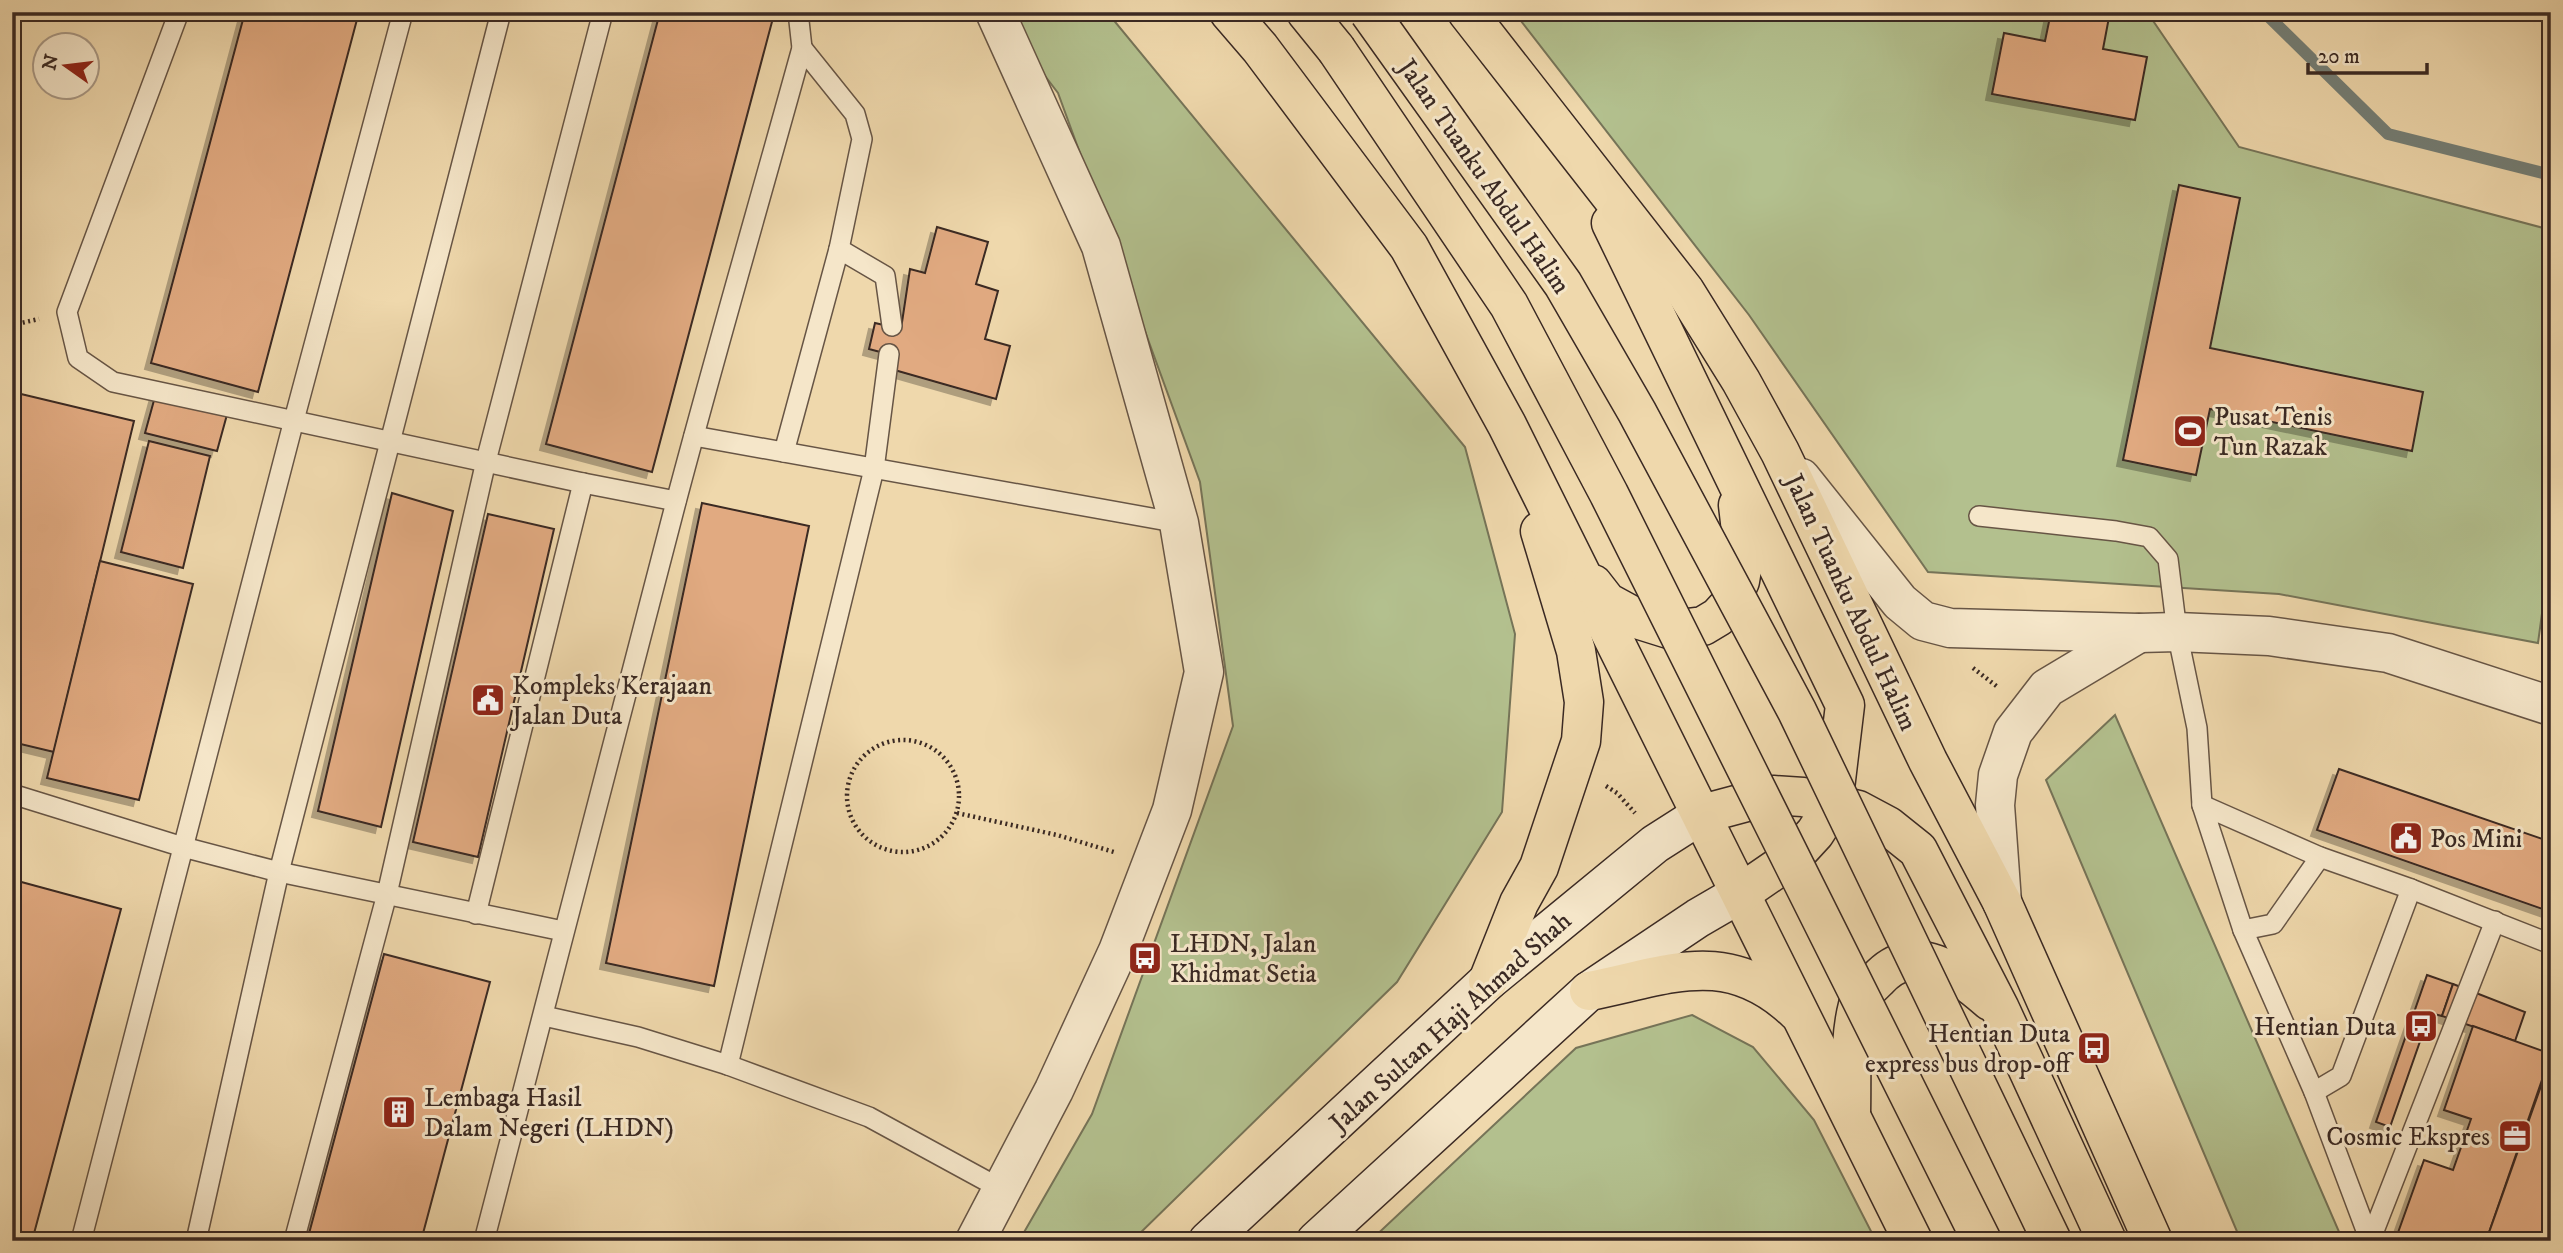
<svg xmlns="http://www.w3.org/2000/svg" width="2563" height="1253" font-family="'IM FELL DW Pica',serif">
	<defs>
		<filter id="shadow"><feDropShadow dx="-6" dy="6" stdDeviation="0" flood-color="#0004"/></filter>
	</defs>
	<rect width="100%" height="100%" fill="#efd8ac"/>
	<filter id="stains"><feTurbulence type="fractalNoise" baseFrequency=".00286" numOctaves="4"/><feColorMatrix values="0 0 0 0 .2 0 0 0 0 .09 0 0 0 0 .02 0 0 0 .5 -.17"/></filter>
	<radialGradient id="worn" r=".72"><stop offset=".6" stop-color="#630" stop-opacity="0"/><stop offset="1" stop-color="#630" stop-opacity=".3"/></radialGradient>
	<!-- green -->
	<g fill="#b3c08e" stroke="#767458" stroke-width="2">
		<path d="M 996,12 L 1107,12 L 1465,447 L 1515,634 L 1502,812 L 1397,982 L 1132,1241 L 1019,1241 L 1092,1114 L 1233,726 L 1200,482 L 1058,93 Z"/>
		<path d="M 1514,12 L 2147,12 L 2239,147 L 2551,230 L 2551,547 L 2538,643 L 2279,594 L 1928,572 L 1749,315 Z"/>
		<path d="M 2115,715 L 2343,1241 L 2241,1241 L 2046,780 Z"/>
		<path d="M 1692,1015 L 1753,1047 L 1814,1120 L 1876,1241 L 1370,1241 L 1576,1048 Z"/>
	</g>
	<g fill="none" stroke-linecap="round" stroke-linejoin="round">
		<!-- stream -->
		<path stroke="#747f77" stroke-width="12" d="M 2264,12 L 2388,134 L 2551,175"/>
	</g>
	<!-- building -->
	<g fill="#e1aa81" stroke="#3a2923" stroke-width="2" filter="url(#shadow)">
		<path d="M 245,12 L 359,12 L 258,392 L 151,363 Z"/>
		<path d="M 660,12 L 750,12 L 773,18 L 652,472 L 546,444 Z"/>
		<path d="M 2051,12 L 2110,12 L 2103,49 L 2147,57 L 2135,120 L 1992,94 L 2004,33 L 2045,41 Z"/>
		<path d="M 2179,185 L 2240,198 L 2210,348 L 2423,392 L 2412,451 L 2210,409 L 2196,475 L 2123,460 Z"/>
		<path d="M 937,227 L 988,242 L 976,284 L 998,291 L 985,339 L 1010,346 L 996,399 L 891,369 L 895,356 L 869,349 L 875,323 L 901,329 L 910,269 L 925,273 Z"/>
		<path d="M 156,393 L 228,411 L 217,451 L 145,433 Z"/>
		<path d="M 21,394 L 134,421 L 54,752 L 12,742 L 12,431 Z"/>
		<path d="M 149,441 L 210,456 L 183,568 L 121,552 Z"/>
		<path d="M 392,493 L 453,511 L 381,827 L 318,811 Z"/>
		<path d="M 702,503 L 809,526 L 714,986 L 606,963 Z"/>
		<path d="M 488,514 L 554,529 L 478,857 L 413,842 Z"/>
		<path d="M 100,561 L 193,584 L 139,800 L 47,778 Z"/>
		<path d="M 2339,769 L 2551,842 L 2551,912 L 2317,830 Z"/>
		<path d="M 14,880 L 121,909 L 32,1241 L 12,1241 L 12,887 Z"/>
		<path d="M 384,954 L 490,982 L 421,1241 L 307,1241 Z"/>
		<path d="M 2427,975 L 2453,984 L 2442,1016 L 2430,1013 L 2390,1127 L 2376,1122 Z"/>
		<path d="M 2453,984 L 2525,1012 L 2515,1041 L 2442,1016 Z"/>
		<path d="M 2473,1026 L 2551,1054 L 2486,1241 L 2395,1241 L 2424,1160 L 2453,1170 L 2471,1119 L 2444,1110 Z"/>
		<path d="M 2551,1058 L 2551,1241 L 2486,1241 Z"/>
	</g>
	<g fill="none" stroke-linecap="round" stroke-linejoin="round">
		<!-- lane casing -->
		<g stroke="#675545" stroke-width="22">
			<g id="lane">
				<path d="M 179,12 L 67,312 L 78,358 L 113,382 L 583,483 L 676,501"/>
				<path d="M 839,249 L 885,276 L 892,326"/>
				<path d="M 694,436 L 1179,523"/>
				<path d="M 784,452 L 839,249 L 862,139 L 855,114 L 802,48"/>
				<path d="M 1979,516 L 2116,531 L 2149,537 L 2168,559 L 2177,632 L 2197,728 L 2202,805"/>
				<path d="M 12,794 L 183,847 L 279,872 L 563,931"/>
				<path d="M 476,914 L 583,483"/>
				<path d="M 2243,930 L 2273,924 L 2320,857"/>
				<path d="M 544,1016 L 638,1037 L 728,1065 L 869,1117 L 1003,1190"/>
				<path d="M 728,1065 L 874,469 L 889,354"/>
				<path d="M 2314,1092 L 2341,1076 L 2411,889"/>
				<path d="M 81,1241 L 294,420 L 403,12"/>
				<path d="M 196,1241 L 279,872 L 501,12"/>
				<path d="M 294,1241 L 387,894 L 486,461 L 603,12"/>
				<path d="M 484,1241 C 550,995 610,748 676,502 C 716,351 760,200 802,48 L 798,12"/>
				<path d="M 2370,1241 L 2314,1092 L 2243,930 L 2202,805 L 2320,857 L 2411,889 L 2551,944"/>
				<path d="M 2370,1241 L 2495,921"/>
			</g>
		</g>
		<!-- street casing -->
		<g stroke="#675545" stroke-width="41">
			<g id="street">
				<path d="M 1801,478 L 1900,602 L 1923,621 L 1950,628 L 2139,633 L 2177,632 L 2269,636 L 2388,653 L 2551,706"/>
				<path d="M 2002,902 L 1995,805 L 1998,775 L 2013,732 L 2047,688 L 2139,633"/>
				<path d="M 975,1241 L 1054,1090 L 1118,951 L 1172,810 L 1204,672 L 1179,523 L 1101,246 L 995,12"/>
			</g>
		</g>
		<!-- secondary casing -->
		<g stroke="#3a2923" stroke-width="41">
			<g id="secondary">
				<path d="M 1208,1241 L 1488,981 L 1655,844 L 1702,814"/>
				<path d="M 1316,1241 L 1589,991 L 1698,918 L 1741,893"/>
			</g>
		</g>
		<!-- primary casing -->
		<g stroke="#3a2923" stroke-width="41">
			<g id="primary">
				<path d="M 1229,12 L 1260,48 L 1409,247 L 1507,425 L 1913,1241"/>
				<path d="M 1306,12 L 1336,49"/>
				<path d="M 1467,12 L 1685,291 L 1741,381 L 1780,452 L 1928,761 L 2002,902 L 2153,1241"/>
				<path d="M 1611,223 L 1845,705 L 1833,805 L 1815,833 L 1792,858 L 1741,893"/>
				<path d="M 1593,584 L 1607,602 L 1640,620 L 1672,630 L 1703,626 L 1718,617 L 1729,605 L 1740,581 L 1744,557 L 1738,505"/>
				<path d="M 1702,814 L 1773,795 L 1803,797 L 1858,810 L 1888,826 L 1918,850 L 2000,1009 L 2107,1241"/>
				<path d="M 1488,981 L 1519,903 L 1539,867 L 1581,741 L 1584,702 L 1576,651 L 1540,531"/>
				<path d="M 1589,991 C 1671,975 1728,946 1797,1012"/>
				<path d="M 1851,1113 C 1852,1078 1849,1039 1858,1005 C 1860,995 1871,986 1878,979 C 1915,938 1959,974 1990,1001"/>
			</g>
		</g>
		<!-- path -->
		<g stroke="#3a2923" stroke-width="4.5" stroke-dasharray="2 3.5" stroke-linecap="butt">
			<path d="M 12,325 L 39,319"/>
			<path d="M 1973,668 L 1999,688"/>
			<circle cx="903" cy="796" r="56"/>
			<path d="M 1606,786 L 1617,793 L 1635,813"/>
			<path d="M 957,813 L 1057,835 L 1114,852"/>
			<path d="M 2442,1137 L 2454,1142"/>
		</g>
		<!-- lane -->
		<use href="#lane" stroke="#f5e6c9" stroke-width="19"/>
		<!-- street -->
		<use href="#street" stroke="#f5e6c9" stroke-width="38"/>
		<!-- secondary -->
		<use href="#secondary" stroke="#f5e6c9" stroke-width="38"/>
		<!-- primary -->
		<use href="#primary" stroke="#efd8ac" stroke-width="38"/>
		<!-- primary-bridge casing -->
		<g stroke="#3a2923" stroke-width="41" stroke-linecap="butt">
			<g id="primary-bridge">
				<path d="M 1369,12 L 1563,284 L 1637,412 L 1797,711 L 2052,1241"/>
				<path d="M 1336,49 L 1509,305 L 1609,494 L 1982,1241"/>
			</g>
		</g>
		<!-- primary-bridge -->
		<use href="#primary-bridge" stroke="#efd8ac" stroke-width="38"/>
	</g>
	<!-- icons -->
	<defs>
		<g id="stadium-square" transform="scale(1.75)"><rect x="-9" y="-9" width="18" height="18" rx="4" fill="#8f2418" stroke="#f5e6c9"/><path d="M0-5a6.5 5 0 1 0 0 10a6.5 5 0 1 0 0-10ZM-3.5-1.8h7v3.6h-7Z" fill="#fff"/></g>
		<g id="civic-square" transform="scale(1.75)"><rect x="-9" y="-9" width="18" height="18" rx="4" fill="#8f2418" stroke="#f5e6c9"/><path d="M-.6-6.5H3V-4.5H.6V-3L4-1V1h2V6H-6V1h2V-1L-.6-3ZM-1.2 2.5V6h2.4V2.5Z" fill="#fff"/></g>
		<g id="bus-square" transform="scale(1.75)"><rect x="-9" y="-9" width="18" height="18" rx="4" fill="#8f2418" stroke="#f5e6c9"/><path d="M-5-6H5V4H4V6H2V4H-2V6H-4V4H-5ZM-3.5-4V0h7V-4ZM-3.5 1.2v1.5H-2V1.2ZM2 1.2v1.5H3.5V1.2Z" fill="#fff"/></g>
		<g id="building-square" transform="scale(1.75)"><rect x="-9" y="-9" width="18" height="18" rx="4" fill="#8f2418" stroke="#f5e6c9"/><path d="M-4-6H4V6H1V3H-1V6H-4ZM-2.5-4.3h1.7v1.8h-1.7ZM.8-4.3h1.7v1.8H.8ZM-2.5-1h1.7V.8h-1.7ZM.8-1h1.7V.8H.8Z" fill="#fff"/></g>
		<g id="office-square" transform="scale(1.75)"><rect x="-9" y="-9" width="18" height="18" rx="4" fill="#8f2418" stroke="#f5e6c9"/><path d="M-6-3h4V-5.5h4V-3h4V5H-6ZM-1-4.5V-3h2v-1.5ZM-6 0V1H6V0Z" fill="#fff"/></g>
	</defs>
	<g fill-rule="evenodd">
		<use href="#stadium-square" x="2190" y="431"/>
		<use href="#civic-square" x="488" y="700"/>
		<use href="#civic-square" x="2406" y="838"/>
		<use href="#bus-square" x="1145" y="958"/>
		<use href="#bus-square" x="2421" y="1026"/>
		<use href="#bus-square" x="2094" y="1048"/>
		<use href="#building-square" x="399" y="1112"/>
		<use href="#office-square" x="2515" y="1136"/>
	</g>
	<g text-anchor="middle" stroke-width="6" stroke-linejoin="round" paint-order="stroke">
		<!-- street labels -->
		<g font-size="26" fill="#3a2923" stroke="#f5e6c9">
			<text transform="translate(1485 176) rotate(55)" y="9">Jalan Tuanku Abdul Halim</text>
			<text transform="translate(1852 602) rotate(65)" y="9">Jalan Tuanku Abdul Halim</text>
			<text transform="translate(1450 1021) rotate(-42)" y="9">Jalan Sultan Haji Ahmad Shah</text>
		</g>
		<!-- poi labels -->
		<g font-size="26" fill="#3a2923" stroke="#f5e6c9" text-anchor="start">
			<text x="2214" y="425">Pusat Tenis<tspan x="2214" dy="30">Tun Razak</tspan></text>
			<text x="512" y="694">Kompleks Kerajaan<tspan x="512" dy="30">Jalan Duta</tspan></text>
			<text x="2430" y="847">Pos Mini</text>
			<text x="1170" y="952">LHDN, Jalan<tspan x="1170" dy="30">Khidmat Setia</tspan></text>
			<text x="2396" y="1035" text-anchor="end">Hentian Duta</text>
			<text x="2070" y="1042" text-anchor="end">Hentian Duta<tspan x="2070" dy="30">express bus drop-off</tspan></text>
			<text x="424" y="1106">Lembaga Hasil<tspan x="424" dy="30">Dalam Negeri (LHDN)</tspan></text>
			<text x="2490" y="1145" text-anchor="end">Cosmic Ekspres</text>
		</g>
	</g>
	<!-- margin -->
	<rect width="2563" height="1253" fill="none" stroke="#efd8ac" stroke-width="42"/>
	<rect x="14" y="14" width="2535" height="1225" fill="none" stroke="#3a2923" stroke-width="3.5"/>
	<rect x="21" y="21" width="2521" height="1211" fill="none" stroke="#3a2923" stroke-width="2"/>
	<!-- north arrow -->
	<g transform="translate(66 66) rotate(284)"><circle r="33" fill="#f5e6c9" stroke="#aa9a87" stroke-width="2"/>
	<path d="M0-5L12 26L0 18L-12 26Z" fill="#8f2418"/>
	<text y="-10" font-size="19" font-weight="bold" text-anchor="middle" fill="#3a2923">N</text>
	</g>
	<!-- scale -->
	<path d="M2308 63v10h119v-10" fill="none" stroke="#3a2923" stroke-width="3.5"/>
	<text x="2318" y="63" font-size="21" fill="#3a2923" stroke="#f5e6c9" stroke-width="5" paint-order="stroke">20 m</text>
	<rect width="100%" height="100%" filter="url(#stains)"/>
	<rect width="100%" height="100%" fill="url(#worn)"/>
</svg>
